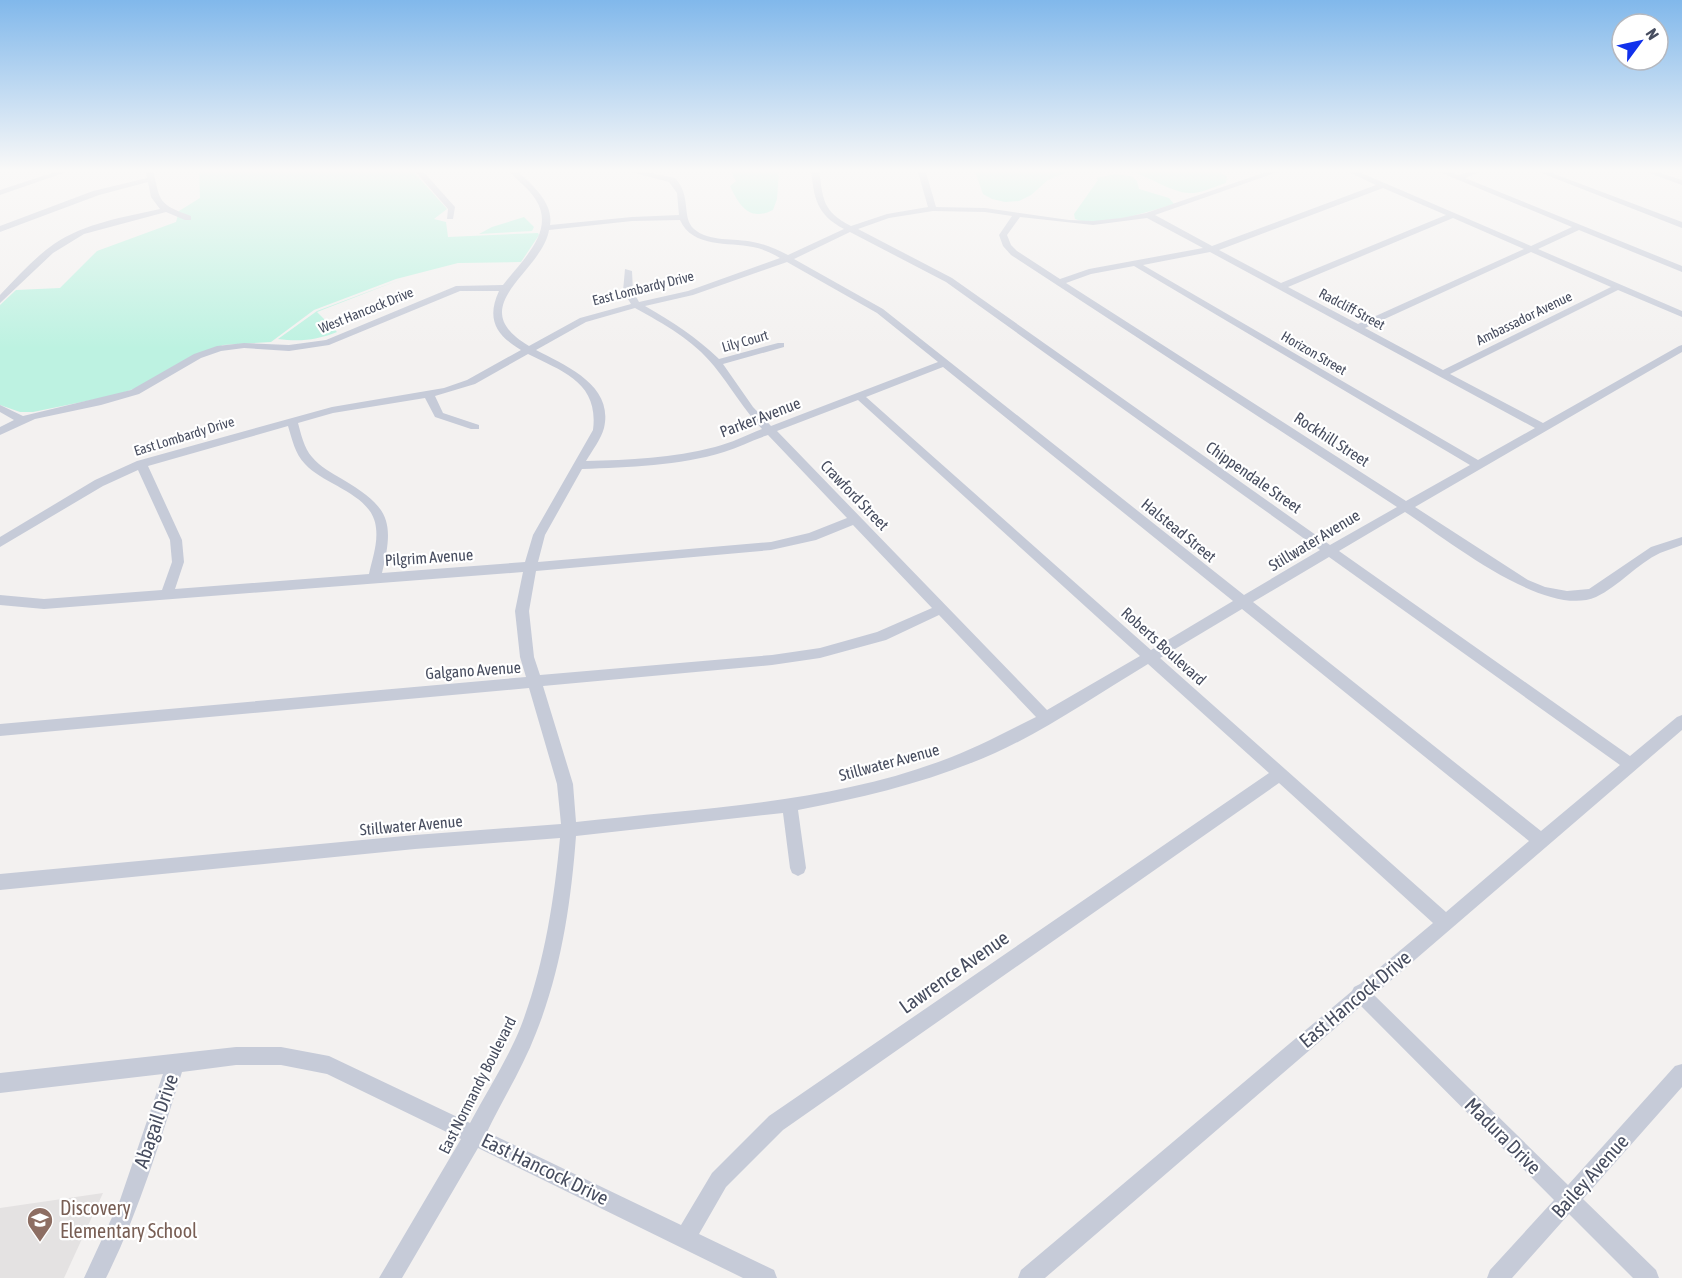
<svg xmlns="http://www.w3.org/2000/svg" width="1682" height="1278" font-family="'Asap Condensed',sans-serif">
	<rect width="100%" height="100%" fill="#f3f1f0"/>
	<!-- education -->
	<path fill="#e4e2e2" d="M 103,1193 L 64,1278 L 0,1278 L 0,1208 Z"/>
	<!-- green -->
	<g fill="#bdf2e1">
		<path d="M 199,169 L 411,169 L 447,209 L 434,219 L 446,222 L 448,237 L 538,233 L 539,235 L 521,262 L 458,263 L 396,279 L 314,310 L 271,342 L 223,345 L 139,387 L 116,395 L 33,412 L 20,412 L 0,405 L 0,305 L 16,290 L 60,288 L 97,251 L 176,222 L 179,211 L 200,198 Z"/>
		<path d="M 725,169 L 785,169 L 779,171 L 777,199 L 773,210 C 749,222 739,205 730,186 L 736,181 L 731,172 Z"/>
		<path d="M 974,169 L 1075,169 L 1048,180 L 1031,195 L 1019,201 L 1005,202 L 992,199 L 983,194 Z"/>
		<path d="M 1120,169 L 1211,169 L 1227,176 L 1226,183 C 1216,186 1204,192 1193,193 C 1172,195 1143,171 1120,169 Z"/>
		<path d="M 1115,174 L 1131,176 L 1137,181 L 1139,189 L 1169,198 L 1174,204 C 1151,211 1097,229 1075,219 L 1074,214 L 1098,180 L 1096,178 Z"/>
		<path d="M 524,217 L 534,227 L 532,231 L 479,234 L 492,227 Z"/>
		<path d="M 402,279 L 317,312 L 337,332 C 317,340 300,342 278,339 L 317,311 Z"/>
	</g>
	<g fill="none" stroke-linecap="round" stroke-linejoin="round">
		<!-- minor -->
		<g fill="#c6cbd8" fill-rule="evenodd">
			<path d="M 64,169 L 75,169 L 0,195 L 0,190 Z"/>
			<path d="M 145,169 L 153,169 C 160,202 158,204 191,216 L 191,220 L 185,220 L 166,212 L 84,234 L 53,253 L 0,303 L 0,295 C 17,277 34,258 54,244 C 85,223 124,217 160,209 L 151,197 L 148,182 L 99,195 L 0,232 L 0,226 L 93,191 L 147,178 Z"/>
			<path d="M 413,169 L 421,169 L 455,207 L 453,219 L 447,219 L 448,209 Z"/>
			<path d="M 507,169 L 515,169 C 530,183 554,202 550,225 L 632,217 L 679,215 L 677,193 L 669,182 L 619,169 L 632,169 L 675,178 C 692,196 681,217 694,229 C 709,242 734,238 753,242 C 765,244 776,249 788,255 L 844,229 C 816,214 814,198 811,169 L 819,169 C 823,199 822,211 851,226 L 887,214 L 928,207 L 917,169 L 925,169 L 936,207 L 985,208 L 1069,220 L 1093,221 L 1121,218 L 1146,213 L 1275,169 L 1286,169 L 1155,215 L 1212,246 L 1376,185 L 1342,169 L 1352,169 L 1531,246 L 1572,227 L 1432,169 L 1442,169 L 1459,175 L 1476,169 L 1486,169 L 1465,178 L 1682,266 L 1682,272 L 1579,230 L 1538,249 L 1682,311 L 1682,317 L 1618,290 L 1450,374 L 1543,423 L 1679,346 L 1682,345 L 1682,352 L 1415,507 L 1528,580 L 1545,587 L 1567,591 L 1589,589 L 1651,547 L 1682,537 L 1682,545 C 1675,548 1667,550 1660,553 C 1637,564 1619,586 1596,597 C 1545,619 1448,540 1405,512 L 1339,551 L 1630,756 L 1677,717 L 1682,715 L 1682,730 L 1374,995 L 1568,1185 L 1675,1066 L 1682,1064 L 1682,1087 L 1583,1199 L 1656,1270 L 1659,1278 L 1633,1278 L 1569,1214 L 1512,1278 L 1487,1278 L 1490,1270 L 1554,1200 L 1361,1006 L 1045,1278 L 1018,1278 L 1021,1270 L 1352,991 L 1354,987 L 1360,984 L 1433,923 L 1279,783 L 783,1130 L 726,1187 L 699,1234 L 774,1270 L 777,1278 L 743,1278 L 478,1148 L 402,1278 L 379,1278 L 461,1139 L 327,1074 L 281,1065 L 236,1065 L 182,1072 C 160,1141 139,1212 106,1278 L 84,1278 L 120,1200 L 163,1074 L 0,1093 L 0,1073 L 236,1047 L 281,1047 L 329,1056 L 470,1123 C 487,1091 508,1059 521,1026 C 544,966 554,901 560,838 L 415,849 L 0,890 L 0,874 L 415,835 L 561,824 L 557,784 L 529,688 L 0,736 L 0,724 L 526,677 L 520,657 L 515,611 L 523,572 L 44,609 L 0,605 L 0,595 L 44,599 L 162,590 L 172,562 L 170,540 L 138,470 L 103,486 L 0,547 L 0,537 L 95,480 L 137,461 L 332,407 L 444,388 L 467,380 L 521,350 C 496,335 486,319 499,291 L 460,291 L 329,345 L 289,351 L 244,348 L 221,351 L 201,358 L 139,394 L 101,405 L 35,419 L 0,435 L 0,427 L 14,420 L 0,412 L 0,405 L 23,416 L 131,390 L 194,354 L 217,346 L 244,343 L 289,345 L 326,340 L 456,286 L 503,285 C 521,261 556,232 536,200 C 529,188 516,180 507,169 ZM 1383,188 L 1446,215 L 1281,283 L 1219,250 ZM 933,211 L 985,212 L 1012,216 L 999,235 L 1003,246 L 1011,255 L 1397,507 L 1330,545 L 952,278 L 858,229 L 889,218 ZM 1020,217 L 1093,225 L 1147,218 L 1203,248 L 1089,269 L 1060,279 L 1017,251 L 1011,245 L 1007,235 ZM 1453,218 L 1524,249 L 1358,324 L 1288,287 ZM 680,220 C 692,248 729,242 753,247 C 763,249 772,253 780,258 L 688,291 L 639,302 L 633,291 L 632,271 L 625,269 L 623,291 L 631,304 L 580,318 L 529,346 C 461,306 542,273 549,230 L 632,221 ZM 850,232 L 946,282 L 1320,550 L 1244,595 L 883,309 L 794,259 ZM 1210,252 L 1535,428 L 1478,460 L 1143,265 ZM 1531,252 L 1611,287 L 1443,370 L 1365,328 ZM 787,262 L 877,313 L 938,362 L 771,426 L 753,407 L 723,364 L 784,347 L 784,343 L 778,343 L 719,359 C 696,337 673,322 645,306 L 693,295 ZM 1134,266 L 1470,465 L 1406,501 L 1066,283 L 1091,274 ZM 635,308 C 664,324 693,340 714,366 C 731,387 744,410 762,429 C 747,435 731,443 715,447 C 673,458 629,460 586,461 C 592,451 601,439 604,428 C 614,385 566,366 536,350 L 586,322 ZM 528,354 C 564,372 599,383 593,430 L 533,535 L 525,562 L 382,573 C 395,520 389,507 342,479 C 332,473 320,467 312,457 C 304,448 301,434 298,423 L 333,413 L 425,398 L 435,417 L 471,429 L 479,429 L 479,425 L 443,413 L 435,396 L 475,384 ZM 943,367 L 1233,601 L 1151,650 L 866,397 ZM 858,400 L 1140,656 L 1047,710 L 777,431 ZM 288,426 C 292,439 295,454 305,464 C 325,486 373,494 376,528 C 378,544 372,560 369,574 L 175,589 L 184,562 L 182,540 L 148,466 ZM 768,435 L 847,518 L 809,533 L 771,542 L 538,562 L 545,535 L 582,469 C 629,467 679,466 724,452 C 739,447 753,440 768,435 ZM 853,525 L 932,608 L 877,632 L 820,648 L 772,655 L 540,675 L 534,657 L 529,611 L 536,571 L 771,550 L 816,540 ZM 1329,557 L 1620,765 L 1541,831 L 1253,602 ZM 1242,609 L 1529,841 L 1446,912 L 1160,658 ZM 939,615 L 1036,717 C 1004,733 974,749 941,761 C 825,804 697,808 576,822 L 573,784 L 543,686 L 772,665 L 820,658 L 886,640 ZM 1148,664 L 1269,773 L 769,1116 L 712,1173 L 681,1225 L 487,1132 C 503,1099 523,1067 536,1033 C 561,971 571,903 576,836 L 783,813 L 790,868 L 792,873 L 798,876 L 804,873 L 806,868 L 798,810 C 866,797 932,781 995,753 C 1048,729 1098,694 1148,664 Z"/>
			<path d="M 1531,169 L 1541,169 L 1682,222 L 1682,228 Z"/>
			<path d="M 1638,169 L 1648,169 L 1682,180 L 1682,185 Z"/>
		</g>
	</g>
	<!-- sky -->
	<linearGradient id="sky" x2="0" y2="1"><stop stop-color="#81b8eb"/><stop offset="0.49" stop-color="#faf9f8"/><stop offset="1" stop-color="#faf9f8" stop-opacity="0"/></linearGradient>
	<rect width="1682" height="348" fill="url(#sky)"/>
	<!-- icons -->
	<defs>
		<g id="school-pin" transform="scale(1.35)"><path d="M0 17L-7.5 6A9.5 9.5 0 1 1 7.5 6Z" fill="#8d6e63" stroke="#fff"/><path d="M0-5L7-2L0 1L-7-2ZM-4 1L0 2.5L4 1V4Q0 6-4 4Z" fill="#fff"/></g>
	</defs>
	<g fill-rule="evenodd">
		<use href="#school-pin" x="40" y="1220"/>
	</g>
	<g text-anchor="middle" stroke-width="4.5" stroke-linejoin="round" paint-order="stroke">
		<!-- far-street labels -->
		<g font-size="14" fill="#474d5f" stroke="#fff">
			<text transform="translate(643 288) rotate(-14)" y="5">East Lombardy Drive</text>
			<text transform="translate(1352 309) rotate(28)" y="5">Radcliff Street</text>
			<text transform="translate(366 310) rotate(-22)" y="5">West Hancock Drive</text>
			<text transform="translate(1524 318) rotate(-26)" y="5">Ambassador Avenue</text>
			<text transform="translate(745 341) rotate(-16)" y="5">Lily Court</text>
			<text transform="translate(1314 353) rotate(30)" y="5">Horizon Street</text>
			<text transform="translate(184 436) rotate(-17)" y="5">East Lombardy Drive</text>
		</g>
		<!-- street labels -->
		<g font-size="16" fill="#474d5f" stroke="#fff">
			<text transform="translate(760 417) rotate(-21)" y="6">Parker Avenue</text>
			<text transform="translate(1332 439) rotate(33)" y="6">Rockhill Street</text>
			<text transform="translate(1254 477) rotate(35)" y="6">Chippendale Street</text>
			<text transform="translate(855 495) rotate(46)" y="6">Crawford Street</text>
			<text transform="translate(1179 530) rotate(39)" y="6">Halstead Street</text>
			<text transform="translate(1314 540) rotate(-31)" y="6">Stillwater Avenue</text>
			<text transform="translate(429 557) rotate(-4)" y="6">Pilgrim Avenue</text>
			<text transform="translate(1164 646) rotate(42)" y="6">Roberts Boulevard</text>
			<text transform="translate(473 670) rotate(-4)" y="6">Galgano Avenue</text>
			<text transform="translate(889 762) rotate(-15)" y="6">Stillwater Avenue</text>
			<text transform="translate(411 825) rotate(-5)" y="6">Stillwater Avenue</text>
			<text transform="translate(477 1085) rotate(-63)" y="6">East Normandy Boulevard</text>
		</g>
		<!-- near-street labels -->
		<g font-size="20" fill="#474d5f" stroke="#fff">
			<text transform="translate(954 972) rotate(-35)" y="7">Lawrence Avenue</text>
			<text transform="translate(1355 999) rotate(-40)" y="7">East Hancock Drive</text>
			<text transform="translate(156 1121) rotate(-71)" y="7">Abagail Drive</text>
			<text transform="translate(1503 1136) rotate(45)" y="7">Madura Drive</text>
			<text transform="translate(545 1169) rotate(26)" y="7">East Hancock Drive</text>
			<text transform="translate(1590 1176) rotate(-48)" y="7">Bailey Avenue</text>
		</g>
		<!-- near-education labels -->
		<g font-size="20" fill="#785e54" stroke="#fff" text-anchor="start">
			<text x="60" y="1215">Discovery<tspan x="60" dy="23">Elementary School</tspan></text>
		</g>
	</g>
	<!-- north arrow -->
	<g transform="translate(1640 42) rotate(57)"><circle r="28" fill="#ffffff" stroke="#b5b8bf" stroke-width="1.5"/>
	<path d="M0-4.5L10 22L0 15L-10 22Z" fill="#1131ec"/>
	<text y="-9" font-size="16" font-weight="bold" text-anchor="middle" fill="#474d5f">N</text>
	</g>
</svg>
